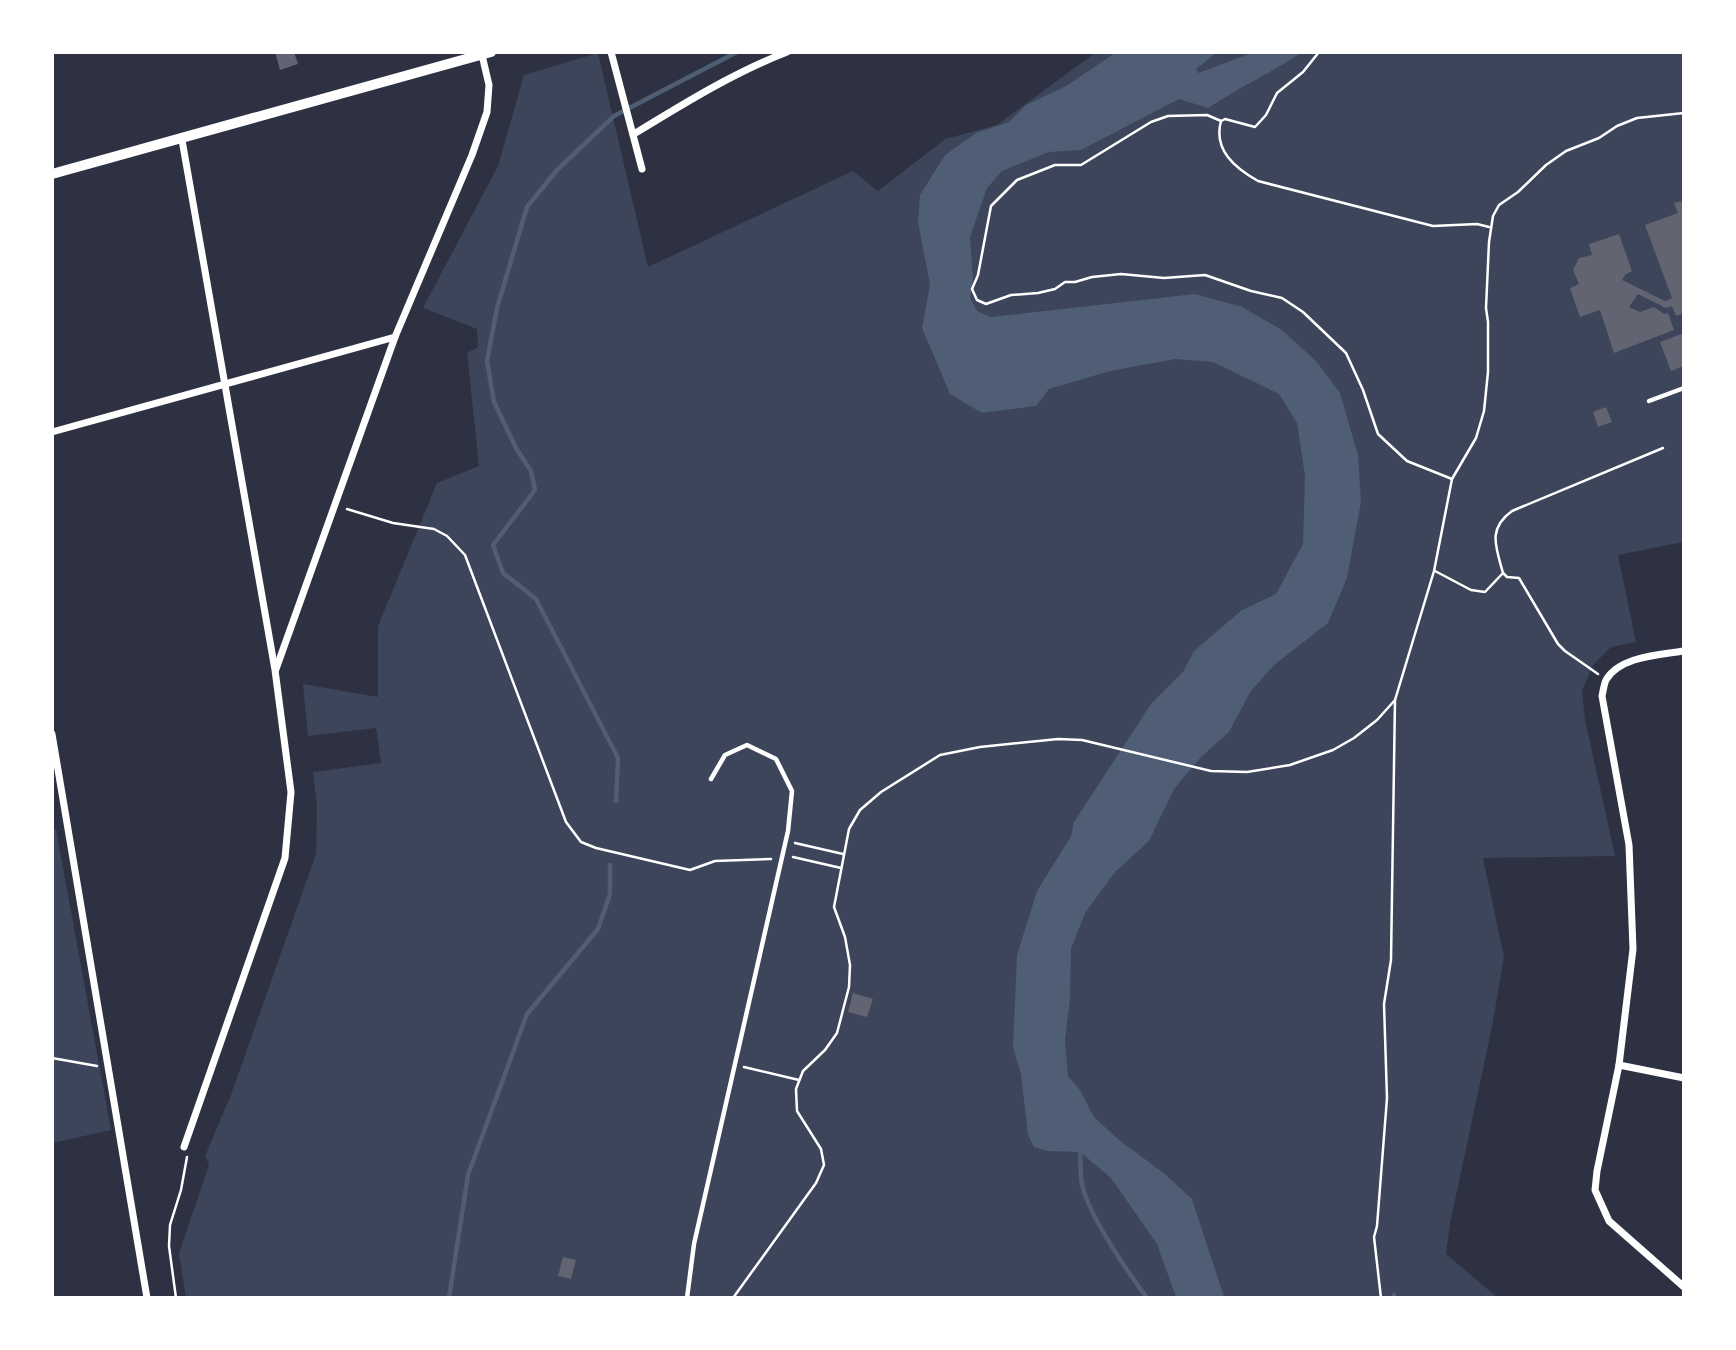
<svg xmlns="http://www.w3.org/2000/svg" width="1736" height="1350" font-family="'Golos Text',sans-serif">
	<rect width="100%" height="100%" fill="#2d3142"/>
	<!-- green -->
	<g fill="#3c4559">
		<path d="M 598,53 L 648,267 L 853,171 L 878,191 L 945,139 L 997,125 L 1095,53 L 1683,53 L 1683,542 L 1618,555 L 1636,642 L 1611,647 L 1593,665 L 1582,691 L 1585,719 L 1615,856 L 1483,858 L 1504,957 L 1492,1027 L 1450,1224 L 1446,1254 L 1497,1297 L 186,1298 L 179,1253 L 209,1165 L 205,1156 L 231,1095 L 316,854 L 317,807 L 313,772 L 381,763 L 376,728 L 308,736 L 303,684 L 378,697 L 378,626 L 437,483 L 479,466 L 467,353 L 478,347 L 477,329 L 423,308 L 498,166 L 524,75 Z"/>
		<path d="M 56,829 L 111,1130 L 53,1143 L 52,830 Z"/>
	</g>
	<!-- water -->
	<path fill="#4f5d75" d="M 1115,53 L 1216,53 L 1196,69 L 1198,73 L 1252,53 L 1301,53 C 1271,73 1238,88 1208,108 L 1179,99 L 1081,150 L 1049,152 L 1002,171 L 987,188 L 970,237 L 973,280 L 970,298 L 977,311 L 991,317 L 1195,294 L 1242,307 L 1282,330 L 1316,361 L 1340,393 L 1358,455 L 1361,502 L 1347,578 L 1328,623 L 1274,665 L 1251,691 L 1229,732 L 1201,757 L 1174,789 L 1149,841 L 1115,872 L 1085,913 L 1071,949 L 1070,1000 L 1065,1040 L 1068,1076 L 1080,1090 L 1094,1117 L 1119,1140 L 1165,1174 L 1192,1199 L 1224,1297 L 1176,1297 L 1157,1244 L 1111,1178 L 1080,1152 L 1047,1151 L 1034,1147 L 1028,1135 L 1021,1074 L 1013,1047 L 1017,955 L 1037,891 L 1071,836 L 1074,822 L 1151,704 L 1183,672 L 1194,651 L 1242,610 L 1276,594 L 1303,544 L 1305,476 L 1297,423 L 1279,394 L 1213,362 L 1175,359 L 1110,371 L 1049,389 L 1036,406 L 982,413 L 950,394 L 922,328 L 930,285 L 918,222 L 920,195 L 945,155 L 976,133 L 1009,122 L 1026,105 L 1066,86 Z"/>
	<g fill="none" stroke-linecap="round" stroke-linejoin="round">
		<!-- stream -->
		<g stroke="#4f5d75" stroke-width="4.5">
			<path d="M 616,801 L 618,758 L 536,599 L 503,573 L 493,545 L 535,490 L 531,471 L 516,448 L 494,402 L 487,361 L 497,308 L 527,207 L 557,170 L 614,116 L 737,52"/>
			<path d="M 1080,1152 C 1081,1163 1080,1174 1082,1185 C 1091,1220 1125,1268 1147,1298"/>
			<path d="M 1394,1295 L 1395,1298"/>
			<path d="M 449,1298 L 468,1175 L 527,1014 L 598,929 L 610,894 L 610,865"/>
		</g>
	</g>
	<!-- building -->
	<g fill="#626471">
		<path d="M 275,52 L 294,52 L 298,64 L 280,70 Z"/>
		<path d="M 1681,201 L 1684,208 L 1684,313 L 1676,316 L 1672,306 L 1666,308 L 1638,294 L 1629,307 L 1640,312 L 1654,307 L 1664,314 L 1668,313 L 1674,330 L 1614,353 L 1600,310 L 1580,317 L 1570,288 L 1579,284 L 1573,270 L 1579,258 L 1592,255 L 1589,244 L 1619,234 L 1632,271 L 1626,274 L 1622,280 L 1665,301 L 1672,298 L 1645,225 L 1678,213 L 1674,203 Z"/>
		<path d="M 1684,333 L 1684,366 L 1671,371 L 1660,342 Z"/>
		<path d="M 1606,407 L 1612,422 L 1598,427 L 1593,412 Z"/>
		<path d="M 853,993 L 873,999 L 867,1017 L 848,1012 Z"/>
		<path d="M 563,1257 L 576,1260 L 571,1279 L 558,1276 Z"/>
	</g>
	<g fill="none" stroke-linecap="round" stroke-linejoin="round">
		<!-- path -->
		<g stroke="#fff" stroke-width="2.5">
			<path d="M 1319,52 L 1303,72 L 1277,93 L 1266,115 L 1255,127 L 1225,119 L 1221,121 L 1207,115 L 1168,116 L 1151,122 L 1081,165 L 1055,165 L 1017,180 L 991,206 L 978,275 L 972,289 L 977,300 L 986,304 L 1011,295 L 1038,293 L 1055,289 L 1065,282 L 1075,282 L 1092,277 L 1121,274 L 1164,278 L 1205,275 L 1251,291 L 1282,298 L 1303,312 L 1346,353 L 1363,390 L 1378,434 L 1407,461 L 1452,479"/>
			<path d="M 1221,121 C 1213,150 1235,168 1258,181 L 1433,226 L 1477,224 L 1489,227"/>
			<path d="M 347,509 L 393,523 L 434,529 L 447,536 L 465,555 L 566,822 L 581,842 L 596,848 L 690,870 L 715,861 L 771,859"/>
			<path d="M 1435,571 L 1471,590 L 1485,592 L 1503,573"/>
			<path d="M 1598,674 L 1565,651 L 1558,644 L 1519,578 L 1507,577 L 1503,573 C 1496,547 1487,529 1512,511 L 1663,448"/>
			<path d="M 795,843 L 843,854"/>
			<path d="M 793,857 L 841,868"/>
			<path d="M 52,1058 L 97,1066"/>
			<path d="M 744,1067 L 799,1080"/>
			<path d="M 176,1298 L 169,1246 L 170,1225 L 181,1190 L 187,1157"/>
			<path d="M 733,1298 L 816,1183 L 824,1165 L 821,1149 L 797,1111 L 796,1089 L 803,1071 L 825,1050 L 837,1033 L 849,987 L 850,965 L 845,937 L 834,907 L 849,829 L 860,810 L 881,792 L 940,755 L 980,747 L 1058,739 L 1082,740 L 1211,771 L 1247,772 L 1290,765 L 1333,750 L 1354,738 L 1377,720 L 1395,700 L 1434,571 L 1452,479 L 1476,438 L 1484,411 L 1488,372 L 1488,322 L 1486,308 L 1489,242 L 1493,216 L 1499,205 L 1518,192 L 1546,165 L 1566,151 L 1599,138 L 1617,126 L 1637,118 L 1684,113"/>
			<path d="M 1381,1298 L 1374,1237 L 1377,1226 L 1387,1098 L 1384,1004 L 1391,960 L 1395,700"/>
		</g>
		<!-- service -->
		<g stroke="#fff" stroke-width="4.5">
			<path d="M 1649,401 L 1684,388"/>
			<path d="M 687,1298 L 694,1244 L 788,831 L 792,791 L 776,759 L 747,745 L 725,755 L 711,779"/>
		</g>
		<!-- minor -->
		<g stroke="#fff" stroke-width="7">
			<path d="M 611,52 L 642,169"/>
			<path d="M 634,134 C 683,104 733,73 787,52"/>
			<path d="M 182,140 L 275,670 L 291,792 L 285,858 L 184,1147"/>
			<path d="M 52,432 L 395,337"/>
			<path d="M 1684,651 C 1660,655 1620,656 1606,680 C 1604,684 1603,692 1602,696 L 1629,845 L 1633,949 L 1619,1065 L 1597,1171 L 1595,1190 L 1609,1221 L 1684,1287"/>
			<path d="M 276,669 L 395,337 L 472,155 L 487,112 L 489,85 L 482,55"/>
			<path d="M 52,734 L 147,1298"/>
			<path d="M 1619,1065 L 1684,1078"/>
		</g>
		<!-- tertiary -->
		<path stroke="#fff" stroke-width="10" d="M 52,174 L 491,52"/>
	</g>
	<!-- border -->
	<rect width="1736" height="1350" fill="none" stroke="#ffffff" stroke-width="108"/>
</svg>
